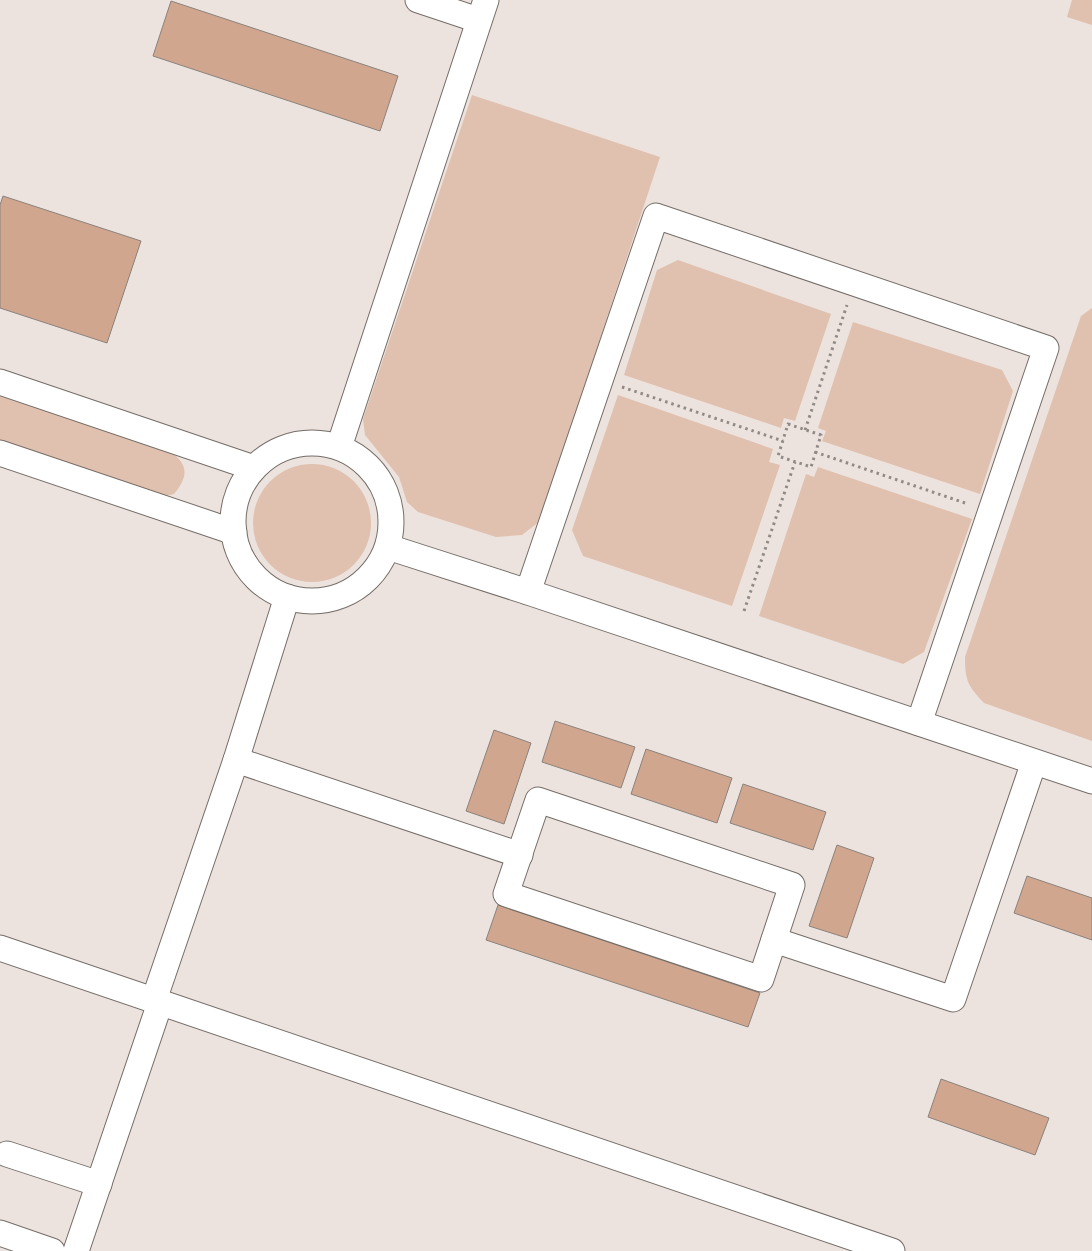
<svg xmlns="http://www.w3.org/2000/svg" width="1092" height="1251" font-family="Roboto,sans-serif">
	<rect width="100%" height="100%" fill="#ede3de"/>
	<!-- green -->
	<g fill="#e0c0ae">
		<path d="M 1072,0 L 1092,0 L 1092,25 L 1067,17 Z"/>
		<path d="M 472,95 L 660,157 L 540,521 L 522,535 L 496,537 L 418,512 L 407,502 L 399,477 L 365,435 L 363,419 Z"/>
		<path d="M 678,260 L 831,314 L 795,421 L 784,418 L 781,428 L 624,375 L 657,270 Z"/>
		<path d="M 1092,308 L 1092,741 L 984,703 C 968,686 965,681 965,657 L 1081,316 Z"/>
		<path d="M 853,322 L 1002,370 L 1013,391 L 980,494 L 822,441 L 826,431 L 818,428 Z"/>
		<path d="M 0,394 L 171,452 C 190,466 187,478 174,494 L 165,496 L 0,442 Z"/>
		<path d="M 618,395 L 773,449 L 769,462 L 780,465 L 732,606 L 583,556 L 572,530 Z"/>
		<circle cx="312" cy="523" r="59"/>
		<path d="M 818,467 L 972,519 L 924,652 L 903,664 L 759,616 L 806,474 L 814,477 Z"/>
	</g>
	<!-- building -->
	<g fill="#d0a68e" stroke="#8b827d">
		<path d="M 171,1 L 398,76 L 380,131 L 153,56 Z"/>
		<path d="M 3,196 L 141,241 L 107,343 L 0,308 L 0,205 Z"/>
		<path d="M 555,721 L 635,747 L 621,788 L 542,762 Z"/>
		<path d="M 494,730 L 531,743 L 504,824 L 466,811 Z"/>
		<path d="M 646,749 L 732,778 L 717,823 L 631,794 Z"/>
		<path d="M 743,784 L 826,812 L 813,850 L 730,823 Z"/>
		<path d="M 837,845 L 874,858 L 847,938 L 809,926 Z"/>
		<path d="M 1027,876 L 1092,898 L 1092,940 L 1014,913 Z"/>
		<path d="M 498,905 L 760,993 L 748,1027 L 486,940 Z"/>
		<path d="M 941,1079 L 1049,1118 L 1035,1155 L 928,1117 Z"/>
	</g>
	<g fill="none" stroke-linecap="round" stroke-linejoin="round">
		<!-- minor casing -->
		<g stroke="#756d68" stroke-width="27">
			<g id="minor">
				<path d="M 418,0 L 478,20"/>
				<path d="M 0,382 L 251,467"/>
				<circle cx="312" cy="522" r="79"/>
				<path d="M 339,447 L 486,0"/>
				<path d="M 0,453 L 234,532"/>
				<path d="M 388,547 L 528,592 L 1092,781"/>
				<path d="M 528,592 L 656,216 L 1046,348 L 919,723"/>
				<path d="M 236,760 L 520,855"/>
				<path d="M 538,800 L 792,885 L 761,979 L 506,894 Z"/>
				<path d="M 774,940 L 953,999 L 1034,762"/>
				<path d="M 0,948 L 892,1251"/>
				<path d="M 154,1000 L 236,760 L 287,597"/>
				<path d="M 7,1154 L 99,1184"/>
				<path d="M 0,1233 L 52,1251"/>
				<path d="M 76,1251 L 160,1003"/>
			</g>
		</g>
		<!-- path -->
		<g stroke="#908a86" stroke-width="3" stroke-dasharray="2.5 4" stroke-linecap="butt">
			<path d="M 622,387 L 783,441"/>
			<path d="M 788,424 L 821,435 L 811,467 L 778,456 Z"/>
			<path d="M 805,430 L 847,305"/>
			<path d="M 815,452 L 968,504"/>
			<path d="M 744,611 L 795,462"/>
		</g>
		<!-- minor -->
		<use href="#minor" stroke="#fff" stroke-width="25"/>
	</g>
</svg>
